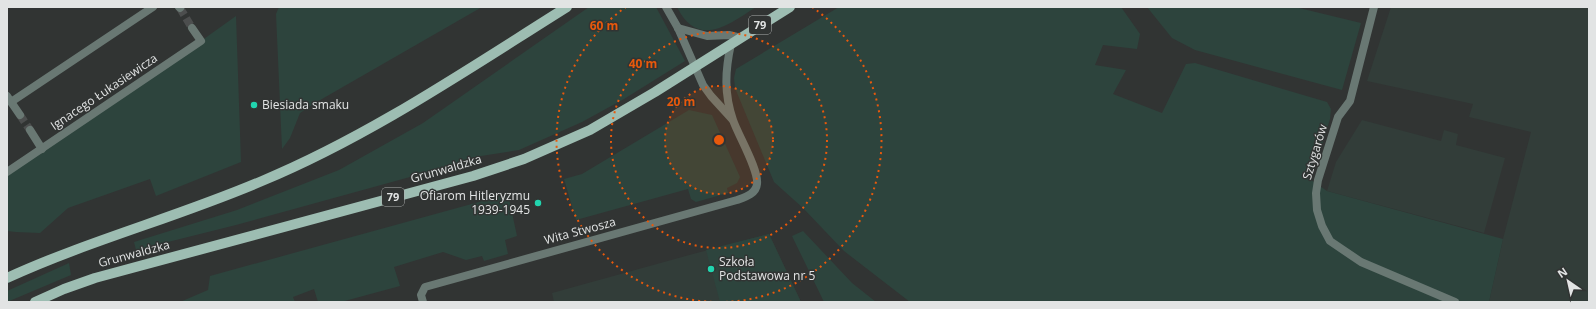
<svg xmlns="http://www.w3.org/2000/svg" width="1596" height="309" font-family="'Open Sans',sans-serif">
	<rect width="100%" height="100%" fill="#313433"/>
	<!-- built -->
	<g fill="#323d39">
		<path d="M 1391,7 L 1589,7 L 1589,302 L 1489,302 L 1503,239 L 1531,132 L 1469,117 L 1473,104 L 1367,81 Z"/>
		<path d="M 1362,120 L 1441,141 L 1444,130 L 1458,134 L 1456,145 L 1505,158 L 1484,233 L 1327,191 L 1336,162 Z"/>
		<path d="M 769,234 L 801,302 L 554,302 L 552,293 L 693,254 Z"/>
	</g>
	<!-- green -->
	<g fill="#2d443d">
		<path d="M 279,7 L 482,7 L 315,103 L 300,113 L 290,138 L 282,149 L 276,14 Z"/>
		<path d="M 589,7 L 656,7 L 685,61 L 624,99 L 582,122 L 519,150 L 481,156 L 410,177 L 236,225 L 136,250 L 134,242 L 237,210 L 339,170 L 423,123 Z"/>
		<path d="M 677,7 L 756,7 C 728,25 698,49 677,7 Z"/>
		<path d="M 839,7 L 1121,7 L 1140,34 L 1137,49 L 1103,45 L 1095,65 L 1126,70 L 1113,94 L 1162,113 L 1186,64 L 1195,63 L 1327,102 L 1331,109 L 1330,119 L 1311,180 L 1327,191 L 1503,239 L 1489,302 L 910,302 L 844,251 L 803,208 L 774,182 L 735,88 L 734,78 L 736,69 Z"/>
		<path d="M 1147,7 L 1295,7 L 1361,23 L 1342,90 L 1195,50 L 1172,38 Z"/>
		<path d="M 236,16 L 241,162 L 156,196 L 150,179 L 68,208 L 40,233 L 16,232 L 7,231 L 7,172 L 201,41 Z"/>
		<path d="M 689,110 L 712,115 L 740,177 L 737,183 L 727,188 L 728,193 L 696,202 L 691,199 L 688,189 L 576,220 L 564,179 L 582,174 Z"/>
		<path d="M 508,194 L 517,236 L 505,240 L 508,254 L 484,261 L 482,256 L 466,260 L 443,252 L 394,267 L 400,286 L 341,302 L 318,302 L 314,289 L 293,297 L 295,302 L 180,302 L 208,290 L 210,276 Z"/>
		<path d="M 803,231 L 852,283 L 876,302 L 824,302 L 792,236 Z"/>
		<path d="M 769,234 L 801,302 L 720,302 L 706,250 Z"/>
		<path d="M 69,263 L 71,275 L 7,302 L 7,291 Z"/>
	</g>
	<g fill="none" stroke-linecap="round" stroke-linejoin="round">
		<!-- street-tunnel -->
		<g stroke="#4c4e4e" stroke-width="8" stroke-dasharray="8 4" stroke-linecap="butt">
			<path d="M 180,8 L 192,28"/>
			<path d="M 20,115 L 30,130"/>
		</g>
		<!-- street -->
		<g stroke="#697873" stroke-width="8">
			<path d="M 179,7 L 180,8"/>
			<path d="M 666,7 L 678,28 L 703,85 L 711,96 L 732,119"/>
			<path d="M 1374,7 L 1350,101 L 1338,117 L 1318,180 L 1316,193 L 1317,210 L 1322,226 L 1330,241 L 1361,262 L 1455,302"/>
			<path d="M 678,28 L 707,36 L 729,35 L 741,38"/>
			<path d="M 7,96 L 20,115"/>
			<path d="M 11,102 L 153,7"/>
			<path d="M 30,130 L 42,149"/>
			<path d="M 7,172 L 201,41 L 192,28"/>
			<path d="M 423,302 L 421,295 L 425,287 L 737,200 C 745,197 756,194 757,184 C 759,170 738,135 733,120 C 724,94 725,71 731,44"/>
		</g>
		<!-- primary -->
		<g stroke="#9dbdb2" stroke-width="10">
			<path d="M 7,278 C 90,240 178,217 262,181 C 370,136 468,69 567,7"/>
			<path d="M 35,302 L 64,289 L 95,278 L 473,176 L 524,159 L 590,130 L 655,92 L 790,7"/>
		</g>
	</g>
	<!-- distance rings -->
	<circle cx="719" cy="140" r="54" fill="#e8590c" fill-opacity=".12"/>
	<g fill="none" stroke="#e8590c" stroke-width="2" stroke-dasharray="2 4">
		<circle cx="719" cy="140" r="54"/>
		<circle cx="719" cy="140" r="108"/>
		<path d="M718 302A162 162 0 0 1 626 7M812 7A162 162 0 0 1 720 302"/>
	</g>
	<!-- markers -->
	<g fill="#21d5af" stroke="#313433" stroke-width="1.5">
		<circle cx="254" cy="105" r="4"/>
		<circle cx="538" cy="203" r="4"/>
		<circle cx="711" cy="269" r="4"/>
	</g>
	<g text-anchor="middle" stroke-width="3" stroke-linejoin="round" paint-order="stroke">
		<!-- shield labels -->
		<g fill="#313433" stroke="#adafaf" stroke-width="1">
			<rect x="749" y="16" width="22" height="18" rx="3"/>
			<rect x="382" y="188" width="22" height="18" rx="3"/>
		</g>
		<g font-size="11" font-weight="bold" fill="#e2e4e4">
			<text x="760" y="29">79</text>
			<text x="393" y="201">79</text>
		</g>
		<!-- street labels -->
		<g font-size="12" fill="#e2e4e4" stroke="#313433">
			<text transform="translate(104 92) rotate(-34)" y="4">Ignacego Łukasiewicza</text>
			<text transform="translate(1315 152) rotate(-73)" y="4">Sztygarów</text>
			<text transform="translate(446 169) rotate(-16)" y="4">Grunwaldzka</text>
			<text transform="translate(580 231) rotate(-15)" y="4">Wita Stwosza</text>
			<text transform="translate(134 254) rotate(-15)" y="4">Grunwaldzka</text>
		</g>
		<!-- poi labels -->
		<g font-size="12" fill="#e2e4e4" stroke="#313433" text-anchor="start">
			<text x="262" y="109">Biesiada smaku</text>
			<text x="530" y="200" text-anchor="end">Ofiarom Hitleryzmu<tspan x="530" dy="14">1939-1945</tspan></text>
			<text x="719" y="266">Szkoła<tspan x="719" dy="14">Podstawowa nr 5</tspan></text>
		</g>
	</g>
	<circle cx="719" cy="140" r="6" fill="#e8590c" stroke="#313433" stroke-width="2"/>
	<g font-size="12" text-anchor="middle" font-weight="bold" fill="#e8590c" stroke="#313433" stroke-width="3" stroke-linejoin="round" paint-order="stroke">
		<text x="604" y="30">60 m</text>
		<text x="643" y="68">40 m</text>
		<text x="681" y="106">20 m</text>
	</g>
	<!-- border -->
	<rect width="1596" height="309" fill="none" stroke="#e2e4e4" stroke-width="16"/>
	<!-- north arrow -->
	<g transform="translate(1568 281) rotate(326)" stroke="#313433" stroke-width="3" paint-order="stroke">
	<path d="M0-3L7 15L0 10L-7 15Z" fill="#e2e4e4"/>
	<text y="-6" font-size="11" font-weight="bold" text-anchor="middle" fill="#e2e4e4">N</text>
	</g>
</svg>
